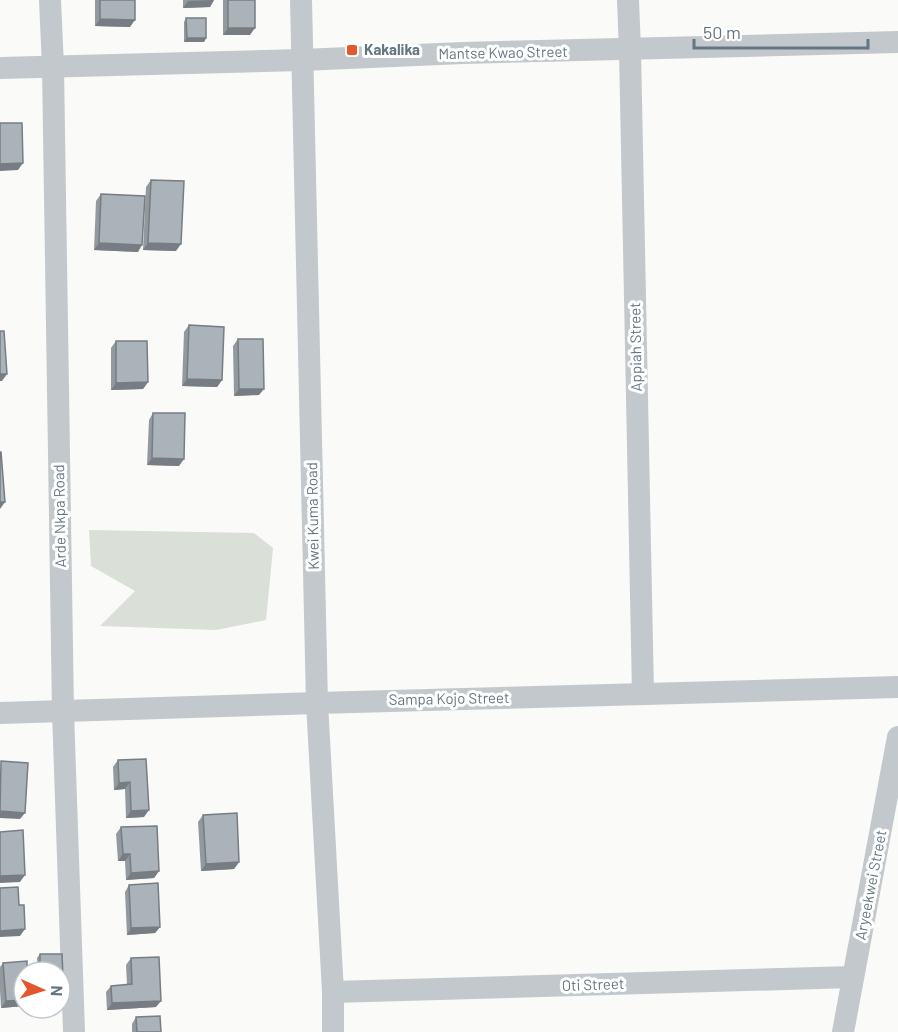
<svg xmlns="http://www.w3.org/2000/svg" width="898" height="1032" font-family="Barlow,sans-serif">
	<rect width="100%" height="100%" fill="#fafaf8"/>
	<!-- green -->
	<path fill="#dadfd7" d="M 89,530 L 254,533 L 273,548 L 266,620 L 216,630 L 100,626 L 135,591 L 91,566 Z"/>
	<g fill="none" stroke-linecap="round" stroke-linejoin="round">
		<!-- street -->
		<g stroke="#c3c8cc" stroke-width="22">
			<path d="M 50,0 L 53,67 L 63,712 L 74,1032"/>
			<path d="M 301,0 L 317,703 L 333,992 L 333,1032"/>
			<path d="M 628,0 L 630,50 L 643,694"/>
			<path d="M 0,68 L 302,60 L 463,53 L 898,42"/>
			<path d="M 0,713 L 317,703 L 898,687"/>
			<path d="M 333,992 L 853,977"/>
			<path d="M 843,1032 L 898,737"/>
		</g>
	</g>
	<!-- wall -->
	<g fill="#929a9f">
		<path d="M 95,0 L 135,0 L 130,27 L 95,26 Z"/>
		<path d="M 183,0 L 214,0 L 210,7 L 183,8 Z"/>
		<path d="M 223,0 L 255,0 L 250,35 L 223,35 Z"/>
		<path d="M 186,18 L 206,38 L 204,42 L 184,42 L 184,22 Z"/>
		<path d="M 151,180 L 176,251 L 143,250 L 146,187 Z"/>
		<path d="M 101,194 L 138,252 L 94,250 L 96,201 Z"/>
		<path d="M 189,325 L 222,380 L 217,387 L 182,386 L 184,332 Z"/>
		<path d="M 238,339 L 259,395 L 234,396 L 233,346 Z"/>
		<path d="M 116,341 L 148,382 L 143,389 L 111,390 L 111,348 Z"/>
		<path d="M 153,413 L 179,466 L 147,465 L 149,420 Z"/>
		<path d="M 146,759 L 144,817 L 126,818 L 125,789 L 114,790 L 113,767 L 118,760 Z"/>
		<path d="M 203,815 L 239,862 L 234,869 L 201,871 L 198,822 Z"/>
		<path d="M 121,827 L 159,871 L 154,878 L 126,880 L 125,861 L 118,861 L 116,834 Z"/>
		<path d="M 129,885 L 160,927 L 155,933 L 127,935 L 125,892 Z"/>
		<path d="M 40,954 L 62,954 L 63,978 L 60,982 L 60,972 L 38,972 L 37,958 Z"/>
		<path d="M 131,958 L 156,1007 L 107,1010 L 106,992 L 111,986 L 127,985 L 126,965 Z"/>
		<path d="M 3,963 L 24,972 L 24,1006 L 1,1008 L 0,990 L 0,967 Z"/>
		<path d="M 136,1017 L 161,1032 L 132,1032 L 132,1024 Z"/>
	</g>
	<!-- shaded-wall -->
	<g fill="#777d82">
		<path d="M 214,0 L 210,7 L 183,8 L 188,1 Z"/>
		<path d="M 100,19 L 135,20 L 130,27 L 95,26 Z"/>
		<path d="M 228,28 L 255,28 L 250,35 L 223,35 Z"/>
		<path d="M 187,38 L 206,38 L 204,42 L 184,42 Z"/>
		<path d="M 23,163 L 18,170 L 0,171 L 0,164 Z"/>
		<path d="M 99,243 L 142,245 L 138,252 L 94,250 Z"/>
		<path d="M 148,243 L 181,244 L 176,251 L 143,250 Z"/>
		<path d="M 0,374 L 7,374 L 2,381 L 0,381 Z"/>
		<path d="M 187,379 L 222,380 L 217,387 L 182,386 Z"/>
		<path d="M 148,382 L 143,389 L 111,390 L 116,383 Z"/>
		<path d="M 239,389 L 264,389 L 259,395 L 234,396 Z"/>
		<path d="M 152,458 L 184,459 L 179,466 L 147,465 Z"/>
		<path d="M 0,502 L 5,502 L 0,509 Z"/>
		<path d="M 130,782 L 125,789 L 114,790 L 119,783 Z"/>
		<path d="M 149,810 L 144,817 L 126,818 L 131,811 Z"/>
		<path d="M 0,811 L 25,813 L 20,819 L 0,818 Z"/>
		<path d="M 123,854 L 130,854 L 125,861 L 118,861 Z"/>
		<path d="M 239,862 L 234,869 L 201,871 L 206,864 Z"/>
		<path d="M 159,871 L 154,878 L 126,880 L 131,873 Z"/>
		<path d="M 25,875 L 20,882 L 0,883 L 0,876 Z"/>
		<path d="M 160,927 L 155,933 L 127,935 L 131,928 Z"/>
		<path d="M 25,929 L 20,936 L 0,937 L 0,931 Z"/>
		<path d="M 24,1000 L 24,1006 L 1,1008 L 6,1001 Z"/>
		<path d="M 161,1001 L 156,1007 L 107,1010 L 112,1003 Z"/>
	</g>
	<!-- building -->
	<g fill="#aab3b9" stroke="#777d82" stroke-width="1.5">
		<path d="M 100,0 L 135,0 L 135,20 L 100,19 Z"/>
		<rect x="228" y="0" width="27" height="28"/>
		<path d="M 186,18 L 206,18 L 206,38 L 187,38 Z"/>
		<path d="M 0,123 L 22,123 L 23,163 L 0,164 Z"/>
		<path d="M 151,180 L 184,181 L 181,244 L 148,243 Z"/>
		<path d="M 101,194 L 145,196 L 142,245 L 99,243 Z"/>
		<path d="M 189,325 L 224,327 L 222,380 L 187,379 Z"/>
		<path d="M 0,331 L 4,331 L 7,374 L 0,374 Z"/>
		<path d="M 238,339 L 263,339 L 264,389 L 239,389 Z"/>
		<path d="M 116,341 L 147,341 L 148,382 L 116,383 Z"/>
		<path d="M 153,413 L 185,413 L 184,459 L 152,458 Z"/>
		<path d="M 0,452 L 1,452 L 5,502 L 0,502 Z"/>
		<path d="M 146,759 L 149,810 L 131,811 L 130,782 L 119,783 L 118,760 Z"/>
		<path d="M 1,761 L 28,763 L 25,813 L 0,811 Z"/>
		<path d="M 237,813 L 239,862 L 206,864 L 203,815 Z"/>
		<path d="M 157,826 L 159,871 L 131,873 L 130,854 L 123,854 L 121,827 Z"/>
		<path d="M 23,830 L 25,875 L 0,876 L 0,832 Z"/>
		<path d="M 158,883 L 160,927 L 131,928 L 129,885 Z"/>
		<path d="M 18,887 L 19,905 L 24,905 L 25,929 L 0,931 L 0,888 Z"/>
		<path d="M 40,954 L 62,954 L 63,978 L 60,978 L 60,972 L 40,972 Z"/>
		<path d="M 159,957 L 161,1001 L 112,1003 L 111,986 L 132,984 L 131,958 Z"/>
		<path d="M 27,961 L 27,972 L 24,972 L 24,1000 L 6,1001 L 3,963 Z"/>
		<path d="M 160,1016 L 161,1032 L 137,1032 L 136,1017 Z"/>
	</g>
	<!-- markers -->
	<rect fill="#e4572e" stroke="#fff" stroke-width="2" x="346" y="44" width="12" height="12" rx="3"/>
	<g text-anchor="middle" stroke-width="6" stroke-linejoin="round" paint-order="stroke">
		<!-- poi labels -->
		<g font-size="15" font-weight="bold" fill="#657683" stroke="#fff" text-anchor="start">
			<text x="364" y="55">Kakalika</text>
		</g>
		<!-- street labels -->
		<g font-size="15" fill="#657683" stroke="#fff">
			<text transform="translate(503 53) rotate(-1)" y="5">Mantse Kwao Street</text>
			<text transform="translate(636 347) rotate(-91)" y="5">Appiah Street</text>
			<text transform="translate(60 516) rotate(-91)" y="5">Arde Nkpa Road</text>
			<text transform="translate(313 516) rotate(-91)" y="5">Kwei Kuma Road</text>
			<text transform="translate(449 699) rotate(-1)" y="5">Sampa Kojo Street</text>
			<text transform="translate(871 885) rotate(-79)" y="5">Aryeekwei Street</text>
			<text transform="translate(593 985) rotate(-2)" y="5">Oti Street</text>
		</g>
	</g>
	<!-- north arrow -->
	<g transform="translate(42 990) rotate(93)"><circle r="28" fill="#ffffff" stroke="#c1c8cd" stroke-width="1.5"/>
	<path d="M0-4.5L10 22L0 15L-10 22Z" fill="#e4572e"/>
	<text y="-9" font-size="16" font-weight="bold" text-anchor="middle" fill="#657683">N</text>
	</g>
	<!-- scale -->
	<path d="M694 39v9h174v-9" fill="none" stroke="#657683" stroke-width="3"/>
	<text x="703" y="39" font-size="18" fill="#657683" stroke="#ffffff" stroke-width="4.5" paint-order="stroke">50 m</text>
</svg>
